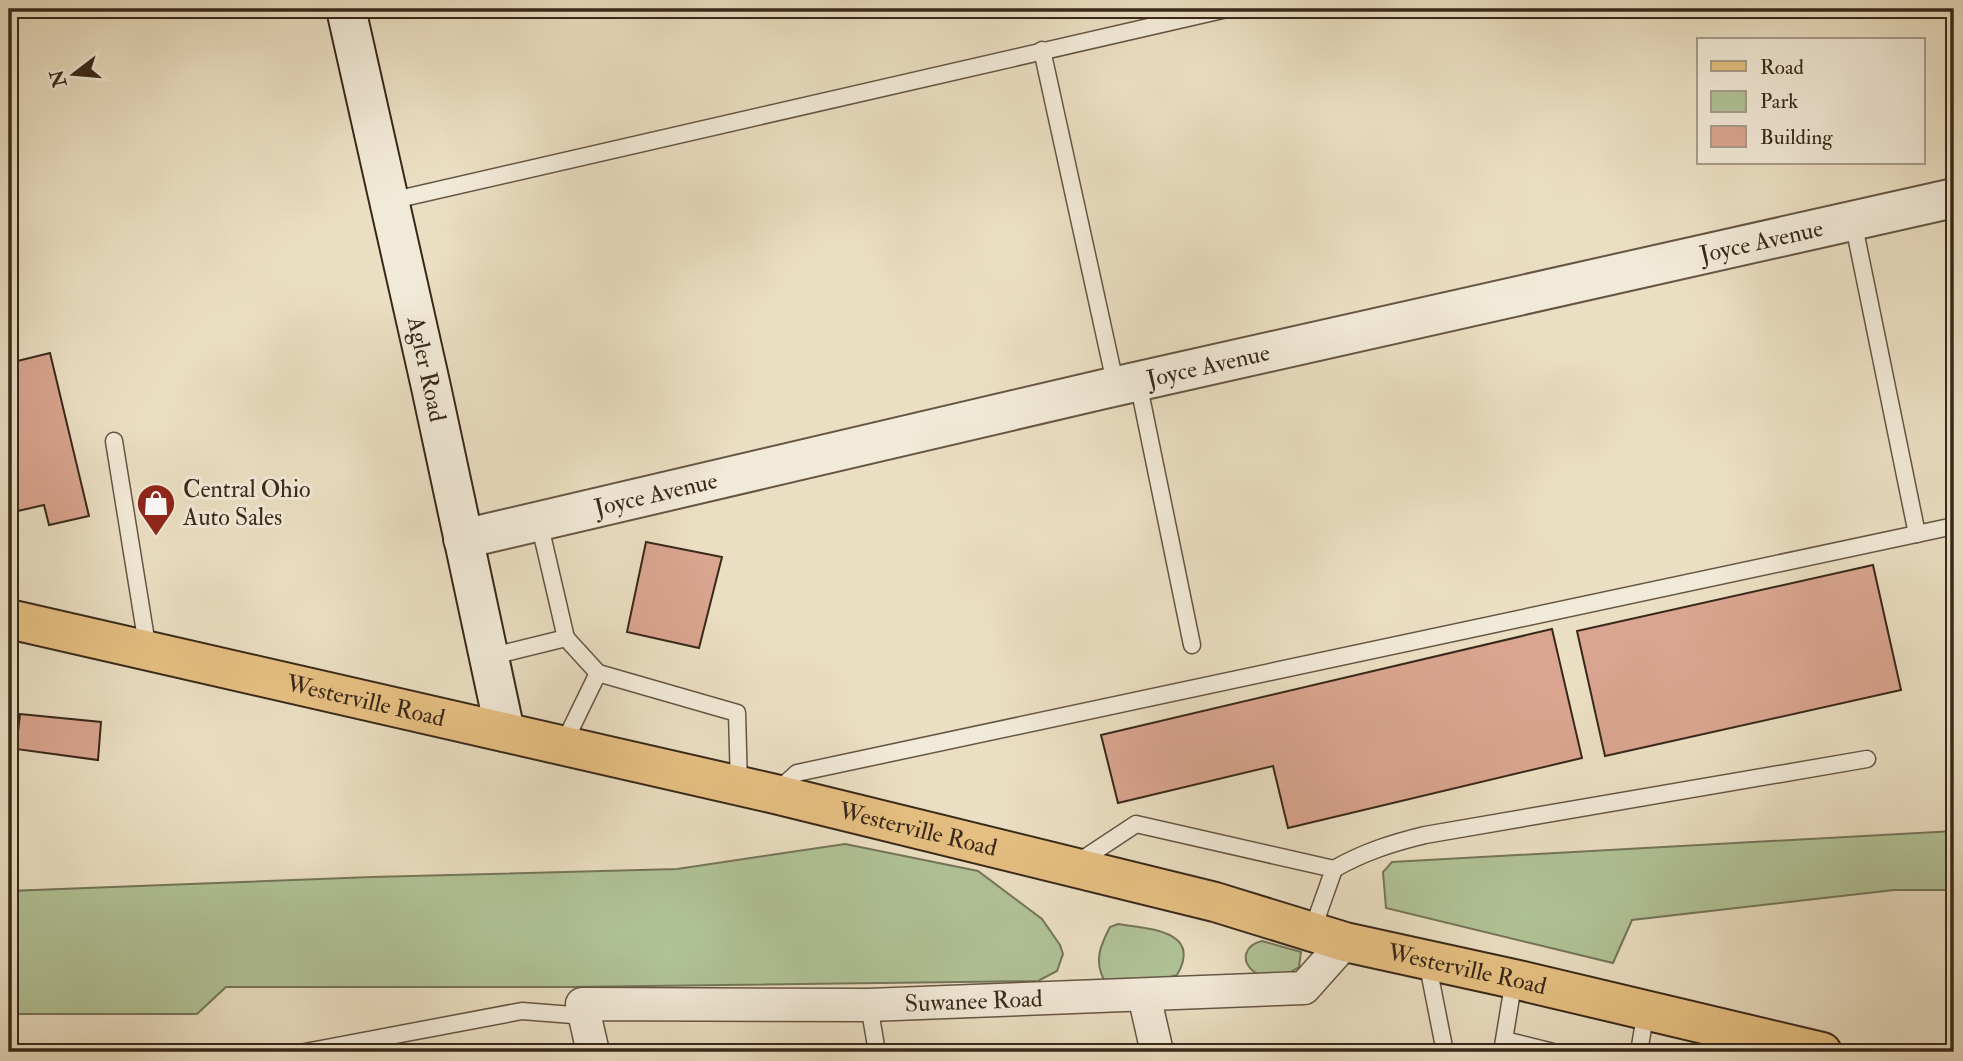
<svg xmlns="http://www.w3.org/2000/svg" width="1963" height="1061" font-family="'IM FELL Double Pica',serif">
	<rect width="100%" height="100%" fill="#ebdfc3"/>
	<filter id="stains"><feTurbulence type="fractalNoise" baseFrequency=".00286" numOctaves="4"/><feColorMatrix values="0 0 0 0 .2 0 0 0 0 .09 0 0 0 0 .02 0 0 0 .5 -.17"/></filter>
	<radialGradient id="worn" r=".72"><stop offset=".6" stop-color="#630" stop-opacity="0"/><stop offset="1" stop-color="#630" stop-opacity=".3"/></radialGradient>
	<!-- green -->
	<g fill="#b1c398" stroke="#747659" stroke-width="2">
		<path d="M 1954,831 L 1954,890 L 1894,890 L 1632,920 L 1613,963 L 1386,908 L 1383,872 L 1392,862 Z"/>
		<path d="M 845,844 L 978,871 L 1042,919 L 1060,945 L 1063,954 L 1057,971 L 1038,981 L 573,987 L 226,987 L 197,1014 L 9,1014 L 9,891 L 372,877 L 677,869 Z"/>
		<path d="M 1118,924 C 1148,929 1203,930 1177,975 L 1163,979 L 1104,980 C 1094,961 1100,946 1110,927 Z"/>
		<path d="M 1262,941 L 1301,952 L 1299,967 C 1255,997 1226,950 1262,941 Z"/>
	</g>
	<!-- building -->
	<g fill="#daa590" stroke="#38281a" stroke-width="2">
		<path d="M 50,353 L 89,516 L 49,525 L 44,505 L 9,513 L 9,363 Z"/>
		<path d="M 646,542 L 722,557 L 699,648 L 627,632 Z"/>
		<path d="M 1873,565 L 1901,690 L 1605,756 L 1577,631 Z"/>
		<path d="M 1552,629 L 1582,758 L 1288,828 L 1273,766 L 1118,803 L 1101,735 Z"/>
		<path d="M 20,714 L 101,722 L 98,760 L 16,749 Z"/>
	</g>
	<g fill="none" stroke-linecap="round" stroke-linejoin="round">
		<!-- service casing -->
		<g stroke="#655644" stroke-width="19">
			<g id="service">
				<path d="M 1042,50 L 1116,387"/>
				<path d="M 390,201 L 1227,9"/>
				<path d="M 1853,221 L 1917,534"/>
				<path d="M 1138,382 L 1192,645"/>
				<path d="M 114,441 L 148,651"/>
				<path d="M 566,638 L 598,673"/>
				<path d="M 489,657 L 566,638 L 539,522"/>
				<path d="M 563,745 L 598,673 L 737,713 L 739,786"/>
				<path d="M 776,792 L 797,773 L 1954,526"/>
				<path d="M 1077,863 L 1136,824 L 1334,869 L 1312,931"/>
				<path d="M 1334,869 C 1364,852 1392,843 1425,835 L 1867,759"/>
				<path d="M 1427,961 L 1445,1052"/>
				<path d="M 869,1005 L 877,1052"/>
				<path d="M 1505,1040 L 1553,1052"/>
				<path d="M 305,1052 L 522,1011 L 585,1016"/>
				<path d="M 1502,1052 L 1514,979"/>
				<path d="M 1639,1052 L 1646,1010"/>
			</g>
		</g>
		<!-- minor casing -->
		<g stroke="#655644" stroke-width="35">
			<g id="minor">
				<path d="M 1144,995 L 1157,1052"/>
				<path id="s1" d="M 593,1052 L 582,1004 L 869,1005 L 1304,988 L 1345,942"/>
			</g>
		</g>
		<!-- tertiary casing -->
		<g stroke="#655644" stroke-width="42">
			<g id="tertiary">
				<path id="s2" d="M 463,539 L 1104,389 L 1954,198"/>
			</g>
		</g>
		<!-- secondary casing -->
		<g stroke="#38281a" stroke-width="42">
			<g id="secondary">
				<path id="s3" d="M 346,9 L 431,387 L 505,732"/>
			</g>
		</g>
		<!-- primary casing -->
		<g stroke="#38281a" stroke-width="42">
			<g id="primary">
				<path id="s4" d="M 9,619 L 775,794 L 1215,902 L 1345,942 L 1514,979 L 1822,1052"/>
			</g>
		</g>
		<!-- service -->
		<use href="#service" stroke="#f2ead8" stroke-width="16"/>
		<!-- minor -->
		<use href="#minor" stroke="#f2ead8" stroke-width="32"/>
		<!-- tertiary -->
		<use href="#tertiary" stroke="#f2ead8" stroke-width="38"/>
		<!-- secondary -->
		<use href="#secondary" stroke="#f2ead8" stroke-width="38"/>
		<!-- primary -->
		<use href="#primary" stroke="#e6c082" stroke-width="38"/>
	</g>
	<!-- icons -->
	<defs>
		<g id="shop-pin" transform="scale(2.0125)"><path d="M0 17L-7.5 6A9.5 9.5 0 1 1 7.5 6Z" fill="#8f2418" stroke="#f2ead8"/><path d="M-5-2.5h2.3a2.7 3.5 0 0 1 5.4 0H5L5.5 6h-11ZM-1.5-2.5h3a1.5 2.3 0 0 0-3 0Z" fill="#fff"/></g>
	</defs>
	<g fill-rule="evenodd">
		<use href="#shop-pin" x="156" y="503"/>
	</g>
	<g text-anchor="middle" stroke-width="6" stroke-linejoin="round" paint-order="stroke">
		<!-- street labels -->
		<g font-size="24" fill="#38281a" stroke="#f2ead8">
			<text dy="8" stroke="none"><textPath href="#s2" startOffset="1332">Joyce Avenue</textPath></text>
			<text dy="8" stroke="none"><textPath href="#s2" startOffset="765">Joyce Avenue</textPath></text>
			<text dy="8" stroke="none"><textPath href="#s3" startOffset="369">Agler Road</textPath></text>
			<text dy="8" stroke="none"><textPath href="#s2" startOffset="198">Joyce Avenue</textPath></text>
			<text dy="8" stroke="none"><textPath href="#s4" startOffset="366">Westerville Road</textPath></text>
			<text dy="8" stroke="none"><textPath href="#s4" startOffset="933">Westerville Road</textPath></text>
			<text dy="8" stroke="none"><textPath href="#s4" startOffset="1500">Westerville Road</textPath></text>
			<text dy="8" stroke="none"><textPath href="#s1" startOffset="441">Suwanee Road</textPath></text>
		</g>
		<!-- poi labels -->
		<g font-size="24" fill="#38281a" stroke="#f2ead8" text-anchor="start">
			<text x="183" y="497">Central Ohio<tspan x="183" dy="28">Auto Sales</tspan></text>
		</g>
	</g>
	<!-- margin -->
	<rect width="1963" height="1061" fill="none" stroke="#ebdfc3" stroke-width="35"/>
	<rect x="10" y="10" width="1942" height="1040" fill="none" stroke="#38281a" stroke-width="3.5"/>
	<rect x="18" y="18" width="1928" height="1026" fill="none" stroke="#38281a" stroke-width="2"/>
	<!-- legend -->
	<rect x="1697" y="38" width="228" height="126" fill="#f2ead8" stroke="#a89c8c" stroke-width="2"/>
	<rect x="1711" y="61" width="35" height="10" fill="#e6c082" stroke="#a89c8c" stroke-width="2"/>
	<text x="1760" y="74" font-size="21" fill="#38281a">Road</text>
	<rect x="1711" y="91" width="35" height="21" fill="#b1c398" stroke="#a89c8c" stroke-width="2"/>
	<text x="1760" y="108" font-size="21" fill="#38281a">Park</text>
	<rect x="1711" y="126" width="35" height="21" fill="#daa590" stroke="#a89c8c" stroke-width="2"/>
	<text x="1760" y="144" font-size="21" fill="#38281a">Building</text>
	<!-- north arrow -->
	<g transform="translate(74 74) rotate(254)" stroke="#f2ead8" stroke-width="5" paint-order="stroke">
	<path d="M0-5L12 26L0 18L-12 26Z" fill="#38281a"/>
	<text y="-10" font-size="19" font-weight="bold" text-anchor="middle" fill="#38281a">N</text>
	</g>
	<rect width="100%" height="100%" filter="url(#stains)"/>
	<rect width="100%" height="100%" fill="url(#worn)"/>
</svg>
